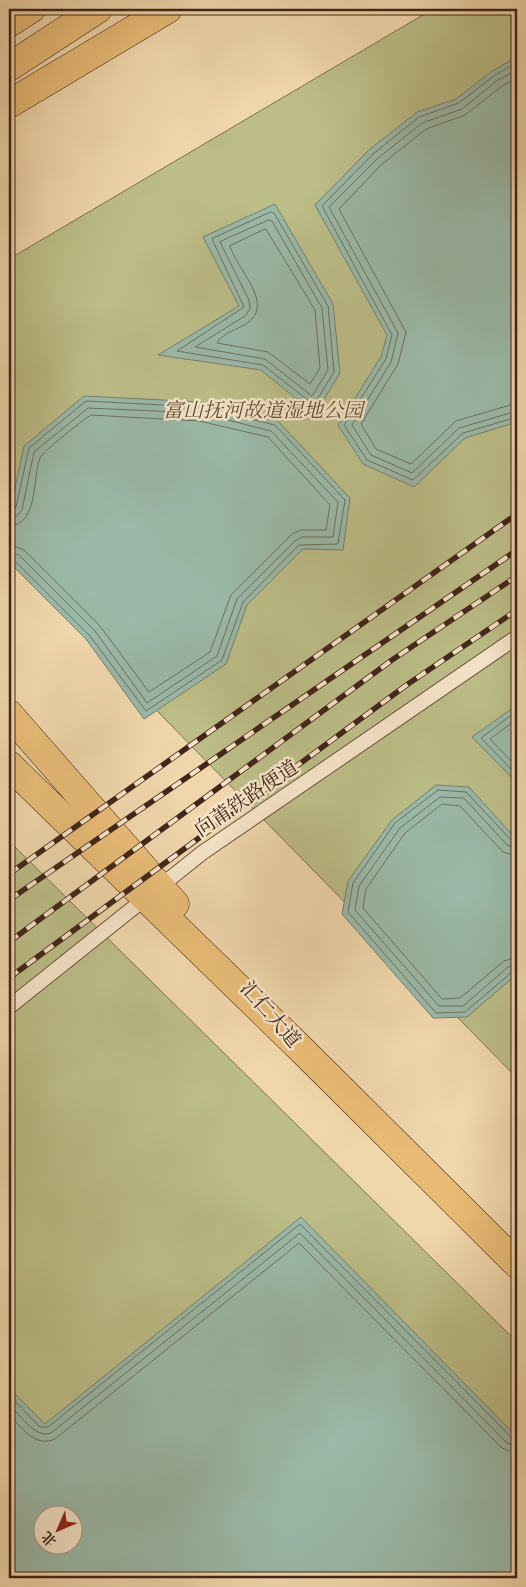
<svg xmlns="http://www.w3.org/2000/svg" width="526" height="1587" font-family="Alegreya,'Noto Serif SC',serif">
	<rect width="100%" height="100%" fill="#f0d6ab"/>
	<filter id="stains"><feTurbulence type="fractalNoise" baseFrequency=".004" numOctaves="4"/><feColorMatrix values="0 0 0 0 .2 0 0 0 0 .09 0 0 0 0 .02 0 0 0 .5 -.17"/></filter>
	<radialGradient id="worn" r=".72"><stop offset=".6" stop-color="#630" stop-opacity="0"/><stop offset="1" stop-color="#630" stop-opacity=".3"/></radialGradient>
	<!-- green -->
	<g fill="#bcbd87" stroke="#7e7150" fill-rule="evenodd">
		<path d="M 433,9 L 517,9 L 517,1078 L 9,560 L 9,259 Z"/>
		<path d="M 9,841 L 517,1342 L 517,1578 L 9,1578 ZM 42,1514 L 72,1514 L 72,1544 L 42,1544 Z"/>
	</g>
	<!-- water -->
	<g fill="#9ab9a8" stroke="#767e6f" fill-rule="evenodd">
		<path d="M 517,57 L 517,422 L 465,438 L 414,487 L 363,464 L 338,425 L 381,357 L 387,335 L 315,205 L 369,150 L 417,112 L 456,99 L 492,71 Z"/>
		<path d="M 275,204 L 333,304 L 340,373 L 315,414 L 261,370 L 158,355 L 239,306 L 203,237 Z"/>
		<path d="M 84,396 L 202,402 L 278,421 L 350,498 L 343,550 L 303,549 L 247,605 L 226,664 L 144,719 L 86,639 L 11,564 L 9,516 L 24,446 Z"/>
		<path d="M 517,705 L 517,783 L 472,737 Z"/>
		<path d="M 436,785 L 469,787 L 517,840 L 517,974 L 467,1017 L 433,1018 L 342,914 L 348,881 L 392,820 Z"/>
		<path d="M 301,1217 L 517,1437 L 517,1578 L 9,1578 L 9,1388 L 45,1424 ZM 72,1514 L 72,1544 L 42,1544 L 42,1514 Z"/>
	</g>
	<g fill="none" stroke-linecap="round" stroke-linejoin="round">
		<!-- shore -->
		<g stroke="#6e6f60" stroke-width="1">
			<path d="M 517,63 L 495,75 L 459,103 L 419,117 L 373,154 L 322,206 L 392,335 L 386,359 L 344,425 L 367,460 L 413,480 L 463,433 L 517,417"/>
			<path d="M 517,70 L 498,80 L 462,109 L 422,123 L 377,159 L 329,207 L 398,333 L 391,362 L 352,425 L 371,455 L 412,473 L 459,428 L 517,411"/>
			<path d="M 517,78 L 502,86 L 465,115 L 426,129 L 382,164 L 339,209 L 406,332 L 398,364 L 361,424 L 376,449 L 411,464 L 456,421 L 517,403"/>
			<path d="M 271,212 L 274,213 L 328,306 L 334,372 L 314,405 L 263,365 L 177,351 L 244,307 L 212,239 Z"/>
			<path d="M 269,220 L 272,221 L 322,308 L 328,370 L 312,396 L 265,359 L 195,347 L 245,316 L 250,309 L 249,300 L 220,242 Z"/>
			<path d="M 266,229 L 315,310 L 320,368 L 310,384 L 268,352 L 217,343 C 225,328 253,329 257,309 C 261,291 235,264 230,246 Z"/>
			<path d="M 9,512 L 16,507 L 29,448 L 86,401 L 201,407 L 275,425 L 345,500 L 338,544 L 299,545 L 243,602 L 222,660 L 146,711 L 90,636 L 14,560 L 9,558"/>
			<path d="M 9,518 L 16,517 L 22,510 L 34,452 L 88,408 L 200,413 L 271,431 L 338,502 L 333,537 L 302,537 L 295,541 L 237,599 L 217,656 L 147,703 L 95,631 L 19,555 L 9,552"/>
			<path d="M 9,526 C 39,525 32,478 40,458 C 43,451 83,420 91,415 L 199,421 L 268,437 L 330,505 L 326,530 L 301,530 L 292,534 L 231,595 L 210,652 L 149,692 L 100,626 L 24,550 L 9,544"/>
			<path d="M 517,711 L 481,738 L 517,775"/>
			<path d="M 517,719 L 490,739 L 517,767"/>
			<path d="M 517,843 L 512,841 L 466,792 L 438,790 L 395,823 L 353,883 L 348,912 L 436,1013 L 465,1012 L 512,972 L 517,971"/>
			<path d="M 517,849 L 507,845 L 464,798 L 440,797 L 400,828 L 359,886 L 355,910 L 439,1006 L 463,1006 L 508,967 L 517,964"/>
			<path d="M 517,856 L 503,852 L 460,806 L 442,804 L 405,833 L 366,889 L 363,908 L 442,999 L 460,998 L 504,961 L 517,957"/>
			<path d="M 9,1395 L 40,1427 L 48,1427 L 300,1224 L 512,1438 L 517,1440"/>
			<path d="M 9,1404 C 19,1414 35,1439 51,1433 L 300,1233 L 507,1443 L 517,1446"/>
			<path d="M 9,1414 C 21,1427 35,1448 55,1439 L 299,1243 L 502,1448 L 517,1454"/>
		</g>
		<!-- service casing -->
		<g stroke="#6d513e" stroke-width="16">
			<path id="service" d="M 9,1007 L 202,853 L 517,637"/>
		</g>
		<!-- primary casing -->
		<g stroke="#412519" stroke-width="29">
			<g id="primary">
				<path d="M 9,104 L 168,9"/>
				<path d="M 9,714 L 175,904"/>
				<path d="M 9,765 L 304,1052 L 517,1264"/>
			</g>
		</g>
		<!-- trunk casing -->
		<g stroke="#412519" stroke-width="29">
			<g id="trunk">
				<path d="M 9,23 L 31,9"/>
				<path d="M 9,67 L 98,9"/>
			</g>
		</g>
		<!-- service -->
		<use href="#service" stroke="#f5e4c8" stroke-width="14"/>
		<!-- primary -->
		<use href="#primary" stroke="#e8bb76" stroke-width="28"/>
		<!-- trunk -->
		<use href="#trunk" stroke="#e8bb76" stroke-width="28"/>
		<!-- rail casing -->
		<g stroke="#412519" stroke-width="5.5">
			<g id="rail">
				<path d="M 9,874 L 517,514"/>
				<path d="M 9,900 L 517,550"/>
				<path d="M 9,942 L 392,660 L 517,576"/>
				<path d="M 9,978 L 408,684 L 517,610"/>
			</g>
		</g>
		<!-- rail -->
		<use href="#rail" stroke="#f5e4c8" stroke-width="4" stroke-dasharray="11" stroke-linecap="butt"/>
	</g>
	<g text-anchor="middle" stroke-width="5" stroke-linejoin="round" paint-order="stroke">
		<!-- park labels -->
		<g font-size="20" font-style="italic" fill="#604b34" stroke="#f5e4c8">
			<text x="263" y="417">富山抚河故道湿地公园</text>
		</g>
		<!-- street labels -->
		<g font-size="20" fill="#412519" stroke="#f5e4c8">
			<text transform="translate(246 798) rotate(-34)" y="7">向莆铁路便道</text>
			<text transform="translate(271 1014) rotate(49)" y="7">汇仁大道</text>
		</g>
	</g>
	<!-- margin -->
	<rect width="526" height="1587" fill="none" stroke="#f0d6ab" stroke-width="30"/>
	<rect x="10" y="10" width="506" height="1567" fill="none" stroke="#412519" stroke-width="2.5"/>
	<rect x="15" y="15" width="496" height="1557" fill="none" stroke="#412519"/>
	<!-- north arrow -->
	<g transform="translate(58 1530) rotate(225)"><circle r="24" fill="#f5e4c8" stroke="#ad9882"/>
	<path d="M0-4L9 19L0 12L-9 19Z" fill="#8f2418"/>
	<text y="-8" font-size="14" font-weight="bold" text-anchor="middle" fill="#412519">北</text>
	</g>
	<rect width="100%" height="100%" filter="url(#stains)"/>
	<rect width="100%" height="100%" fill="url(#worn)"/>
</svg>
